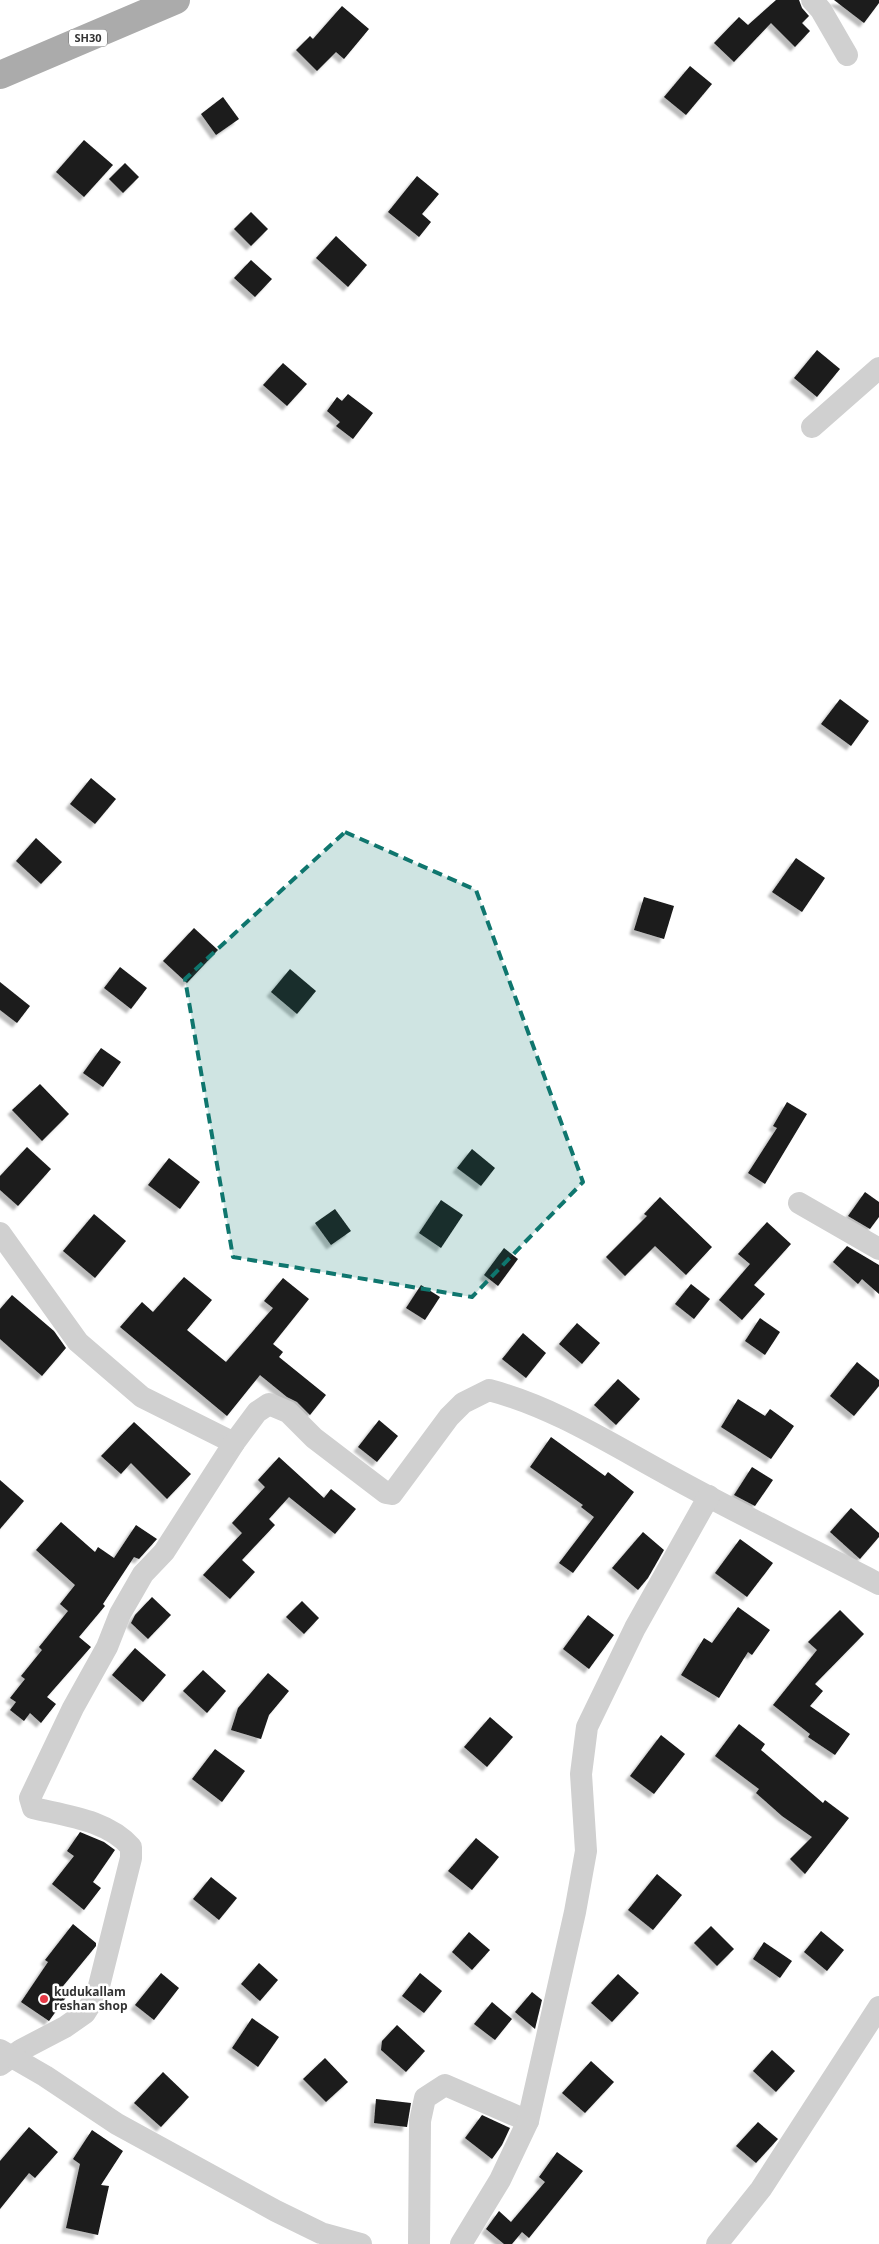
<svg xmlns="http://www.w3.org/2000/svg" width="879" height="2244" font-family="'Open Sans',sans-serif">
	<defs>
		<filter id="shadow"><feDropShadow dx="-4.5" dy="4.5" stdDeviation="1" flood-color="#0004"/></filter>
	</defs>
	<rect width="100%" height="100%" fill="#fff"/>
	<!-- building -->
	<g fill="#1a1a1a" filter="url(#shadow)">
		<path d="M 776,0 L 799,0 L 802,8 L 809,16 L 802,23 L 810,31 L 795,47 L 771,23 L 734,62 L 714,43 L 739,17 L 748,25 Z"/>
		<path d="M 834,0 L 879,0 L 879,3 L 864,23 Z"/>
		<path d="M 342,6 L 369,29 L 344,59 L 336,52 L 317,71 L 296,50 L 310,36 L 313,39 Z"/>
		<path d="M 690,66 L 712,84 L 686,115 L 664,97 Z"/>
		<path d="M 223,97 L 239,119 L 216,135 L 201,114 Z"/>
		<path d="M 84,140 L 113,165 L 84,197 L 56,172 Z"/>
		<path d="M 125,163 L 139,177 L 123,193 L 109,179 Z"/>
		<path d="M 417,176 L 439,194 L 422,214 L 431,222 L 419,237 L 388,212 Z"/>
		<path d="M 251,212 L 268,229 L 251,246 L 234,229 Z"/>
		<path d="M 336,236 L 367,265 L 348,287 L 316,258 Z"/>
		<path d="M 251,260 L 272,279 L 255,297 L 234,278 Z"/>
		<path d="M 817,350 L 840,369 L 817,397 L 794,378 Z"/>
		<path d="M 283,363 L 307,384 L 287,406 L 263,385 Z"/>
		<path d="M 348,394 L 373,413 L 353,439 L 336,426 L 340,422 L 327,411 L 337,397 L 342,401 Z"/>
		<path d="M 840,699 L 869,721 L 851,746 L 821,724 Z"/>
		<path d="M 91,778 L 116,799 L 95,824 L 70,804 Z"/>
		<path d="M 36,838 L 62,862 L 41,884 L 16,861 Z"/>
		<path d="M 796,858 L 825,878 L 802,912 L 772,892 Z"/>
		<path d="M 644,897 L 674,906 L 664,939 L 634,930 Z"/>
		<path d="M 194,928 L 218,950 L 187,983 L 163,961 Z"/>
		<path d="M 120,967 L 147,988 L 131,1009 L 104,988 Z"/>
		<path d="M 290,969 L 316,991 L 297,1014 L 271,992 Z"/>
		<path d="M 0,982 L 30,1006 L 17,1023 L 0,1010 Z"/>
		<path d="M 101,1048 L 121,1062 L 103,1087 L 83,1073 Z"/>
		<path d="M 40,1084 L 69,1114 L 42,1141 L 12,1110 Z"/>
		<path d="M 787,1102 L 807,1114 L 765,1184 L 748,1173 L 777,1128 L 773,1126 Z"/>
		<path d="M 27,1147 L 51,1169 L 18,1206 L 0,1190 L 0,1176 Z"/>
		<path d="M 472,1149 L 495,1168 L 481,1186 L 457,1168 Z"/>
		<path d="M 169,1158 L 200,1182 L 180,1209 L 148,1185 Z"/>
		<path d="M 865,1192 L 879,1202 L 879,1217 L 870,1229 L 848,1216 Z"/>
		<path d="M 660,1197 L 712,1247 L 686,1275 L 655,1246 L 625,1276 L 606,1257 L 647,1216 L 644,1214 Z"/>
		<path d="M 441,1200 L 463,1215 L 441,1248 L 419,1233 Z"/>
		<path d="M 335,1209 L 351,1231 L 331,1245 L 315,1223 Z"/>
		<path d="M 94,1214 L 126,1241 L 95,1278 L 63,1251 Z"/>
		<path d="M 767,1222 L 791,1244 L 754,1285 L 765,1294 L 742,1320 L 719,1300 L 750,1264 L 738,1254 Z"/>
		<path d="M 847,1246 L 879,1265 L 879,1294 L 862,1279 L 858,1284 L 833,1262 Z"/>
		<path d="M 504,1248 L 518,1259 L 498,1286 L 484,1275 Z"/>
		<path d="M 184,1277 L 212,1300 L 187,1330 L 226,1362 L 273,1308 L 264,1301 L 283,1278 L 309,1299 L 273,1344 L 283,1352 L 279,1357 L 326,1395 L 310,1415 L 297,1402 L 287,1397 L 260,1375 L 227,1416 L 120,1327 L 142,1302 L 153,1312 Z"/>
		<path d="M 691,1284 L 710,1299 L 694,1319 L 675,1304 Z"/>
		<path d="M 421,1285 L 440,1297 L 425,1320 L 406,1308 Z"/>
		<path d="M 12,1295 L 54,1331 L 66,1348 L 42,1376 L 0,1339 L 0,1309 Z"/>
		<path d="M 760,1318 L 780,1332 L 765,1355 L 745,1341 Z"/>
		<path d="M 577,1323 L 600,1343 L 582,1364 L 559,1344 Z"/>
		<path d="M 523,1333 L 546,1353 L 526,1378 L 502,1359 Z"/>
		<path d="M 857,1362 L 879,1380 L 879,1386 L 854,1416 L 830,1396 Z"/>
		<path d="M 618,1379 L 640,1399 L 616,1425 L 594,1405 Z"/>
		<path d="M 738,1399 L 765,1416 L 770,1409 L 794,1426 L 771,1459 L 721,1427 Z"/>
		<path d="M 379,1420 L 398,1436 L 377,1462 L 358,1447 Z"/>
		<path d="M 134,1422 L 191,1474 L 167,1499 L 131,1463 L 121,1474 L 101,1456 Z"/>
		<path d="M 551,1437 L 605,1476 L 608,1472 L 634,1492 L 573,1573 L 559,1563 L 594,1517 L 581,1507 L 583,1505 L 530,1467 Z"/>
		<path d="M 279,1457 L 324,1498 L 331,1489 L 356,1509 L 335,1534 L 289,1497 L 269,1519 L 275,1525 L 242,1560 L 255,1572 L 230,1599 L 203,1575 L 242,1533 L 232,1523 L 265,1487 L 258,1480 Z"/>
		<path d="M 752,1467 L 773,1480 L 755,1506 L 734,1495 Z"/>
		<path d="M 0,1480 L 24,1501 L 0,1529 Z"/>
		<path d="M 851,1508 L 879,1533 L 879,1537 L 860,1559 L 830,1532 Z"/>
		<path d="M 61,1522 L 95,1552 L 98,1547 L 114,1558 L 136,1525 L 157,1539 L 139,1559 L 134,1557 L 103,1604 L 105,1606 L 79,1637 L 91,1647 L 47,1697 L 56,1704 L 41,1723 L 30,1713 L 24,1721 L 10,1710 L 16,1702 L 10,1698 L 25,1679 L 21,1676 L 42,1650 L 39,1647 L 68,1611 L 60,1604 L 75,1585 L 36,1550 Z"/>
		<path d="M 643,1532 L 664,1550 L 648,1578 L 638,1590 L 612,1568 Z"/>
		<path d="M 740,1539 L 773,1563 L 747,1597 L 715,1573 Z"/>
		<path d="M 152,1597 L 171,1615 L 148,1639 L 131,1623 L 135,1615 Z"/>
		<path d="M 302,1601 L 319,1618 L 304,1634 L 286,1617 Z"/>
		<path d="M 738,1607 L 770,1630 L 752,1655 L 748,1652 L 719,1698 L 681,1675 L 704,1638 L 712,1643 Z"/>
		<path d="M 840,1610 L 864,1634 L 815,1684 L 823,1691 L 810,1706 L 850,1734 L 835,1755 L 808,1737 L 810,1734 L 773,1705 L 817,1650 L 808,1642 Z"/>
		<path d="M 588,1615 L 614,1635 L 589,1669 L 563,1649 Z"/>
		<path d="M 135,1648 L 166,1675 L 143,1702 L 112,1675 Z"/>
		<path d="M 203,1670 L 226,1691 L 207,1713 L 183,1691 Z"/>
		<path d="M 268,1673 L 289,1691 L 269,1715 L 261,1739 L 231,1730 L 238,1708 Z"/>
		<path d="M 490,1717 L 513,1737 L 487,1767 L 464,1747 Z"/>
		<path d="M 739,1724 L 765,1744 L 761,1750 L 823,1803 L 825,1800 L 849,1818 L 805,1874 L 790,1859 L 812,1837 L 782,1816 L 756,1793 L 759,1789 L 715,1756 Z"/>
		<path d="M 661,1735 L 685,1754 L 654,1794 L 630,1776 Z"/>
		<path d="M 215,1749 L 245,1771 L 222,1802 L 192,1779 Z"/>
		<path d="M 80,1832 L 104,1842 L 115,1850 L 93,1882 L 101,1888 L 84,1910 L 52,1884 L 74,1856 L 67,1851 Z"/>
		<path d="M 476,1838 L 499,1857 L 472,1890 L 448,1871 Z"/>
		<path d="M 657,1874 L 682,1895 L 653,1930 L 628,1910 Z"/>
		<path d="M 211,1877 L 237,1898 L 219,1920 L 193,1899 Z"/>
		<path d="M 73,1924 L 96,1943 L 96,1946 L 59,1991 L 67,1996 L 49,2021 L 21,2002 L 48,1962 L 45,1960 Z"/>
		<path d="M 711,1926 L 734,1949 L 717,1966 L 694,1943 Z"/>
		<path d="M 821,1931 L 844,1950 L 827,1971 L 804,1952 Z"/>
		<path d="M 469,1932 L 490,1950 L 472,1970 L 452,1952 Z"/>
		<path d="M 764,1942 L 792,1961 L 780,1978 L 753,1959 Z"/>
		<path d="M 259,1963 L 278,1980 L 260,2001 L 241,1984 Z"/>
		<path d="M 161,1973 L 179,1988 L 154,2020 L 135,2005 Z"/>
		<path d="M 420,1973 L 442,1991 L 424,2013 L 402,1996 Z"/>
		<path d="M 618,1974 L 639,1993 L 612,2022 L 591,2003 Z"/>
		<path d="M 532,1992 L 542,2000 L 535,2029 L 515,2012 Z"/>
		<path d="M 492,2002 L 512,2019 L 495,2040 L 474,2024 Z"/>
		<path d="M 252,2018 L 279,2037 L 258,2067 L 232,2048 Z"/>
		<path d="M 397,2025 L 425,2051 L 406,2072 L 381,2050 L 382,2041 Z"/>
		<path d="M 772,2050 L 795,2071 L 776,2092 L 753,2071 Z"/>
		<path d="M 325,2058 L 348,2082 L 326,2102 L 303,2079 Z"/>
		<path d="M 591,2061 L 614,2082 L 585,2113 L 562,2093 Z"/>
		<path d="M 163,2072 L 189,2097 L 161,2127 L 134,2103 Z"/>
		<path d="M 376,2099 L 411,2103 L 407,2127 L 374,2123 Z"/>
		<path d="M 482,2115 L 510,2128 L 502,2145 L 492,2159 L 465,2138 Z"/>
		<path d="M 758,2122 L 778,2139 L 756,2163 L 736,2146 Z"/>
		<path d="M 29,2127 L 58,2152 L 35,2178 L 29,2173 L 0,2209 L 0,2161 Z"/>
		<path d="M 92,2130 L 123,2151 L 101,2185 L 109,2186 L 98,2235 L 66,2228 L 80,2164 L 73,2159 Z"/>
		<path d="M 557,2152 L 583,2171 L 529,2238 L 522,2232 L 512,2244 L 504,2244 L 486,2229 L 499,2211 L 511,2222 L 545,2182 L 539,2177 Z"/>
	</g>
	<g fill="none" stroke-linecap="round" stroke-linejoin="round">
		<!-- street -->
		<g stroke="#d0d0d0" stroke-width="22">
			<path d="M 812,0 L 821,10 L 847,55"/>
			<path d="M 812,427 L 879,368"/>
			<path d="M 799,1203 L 879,1249"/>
			<path d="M 0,1233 L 78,1342 L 142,1397 L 234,1443 L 164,1552 L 143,1574 L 120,1614 L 107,1647 L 73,1708 L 30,1798 L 33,1808 C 67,1816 107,1820 131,1847 L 131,1858 L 97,1994 L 85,2013 L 65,2027 L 21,2050 L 0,2065"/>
			<path d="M 234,1443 L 257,1412 L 269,1404 L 288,1412 L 314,1438 L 386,1493 L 392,1494 L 449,1417 L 463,1403 L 489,1390 C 554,1407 611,1444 670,1476 C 739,1514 809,1548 879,1584"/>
			<path d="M 0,2050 L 45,2076 L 117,2124 L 276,2211 L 321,2233 L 361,2244"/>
			<path d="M 419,2244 L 420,2121 L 425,2098 L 445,2085 L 528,2121"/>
			<path d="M 461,2244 L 500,2180 L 528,2121 L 575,1912 L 586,1851 L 581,1774 L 587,1727 L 635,1628 L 709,1496"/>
			<path d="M 717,2244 L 761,2189 L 879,2007"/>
		</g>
		<!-- primary -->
		<path stroke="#ababab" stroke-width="28" d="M 0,75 L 176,0"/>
	</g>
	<!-- marked area -->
	<path fill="#0f766e" fill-opacity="0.2" stroke="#0f766e" stroke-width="4" stroke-dasharray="10 6" stroke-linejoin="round" d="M 345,832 L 476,890 L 583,1182 L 472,1297 L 233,1257 L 185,979 Z"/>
	<!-- markers -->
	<circle fill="#e63946" stroke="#fff" stroke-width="2" cx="44" cy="1999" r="5"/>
	<g text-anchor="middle" stroke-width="5" stroke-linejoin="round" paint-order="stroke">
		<!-- shield labels -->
		<rect fill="#fff" stroke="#707070" stroke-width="1" x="69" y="29.5" width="38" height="17" rx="4"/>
		<g font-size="11" font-weight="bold" fill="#333">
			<text x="88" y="42">SH30</text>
		</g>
		<!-- poi labels -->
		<g font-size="12" font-weight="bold" fill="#333" stroke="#fff" text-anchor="start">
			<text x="54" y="1996">kudukallam<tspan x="54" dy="14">reshan shop</tspan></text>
		</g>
	</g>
</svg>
